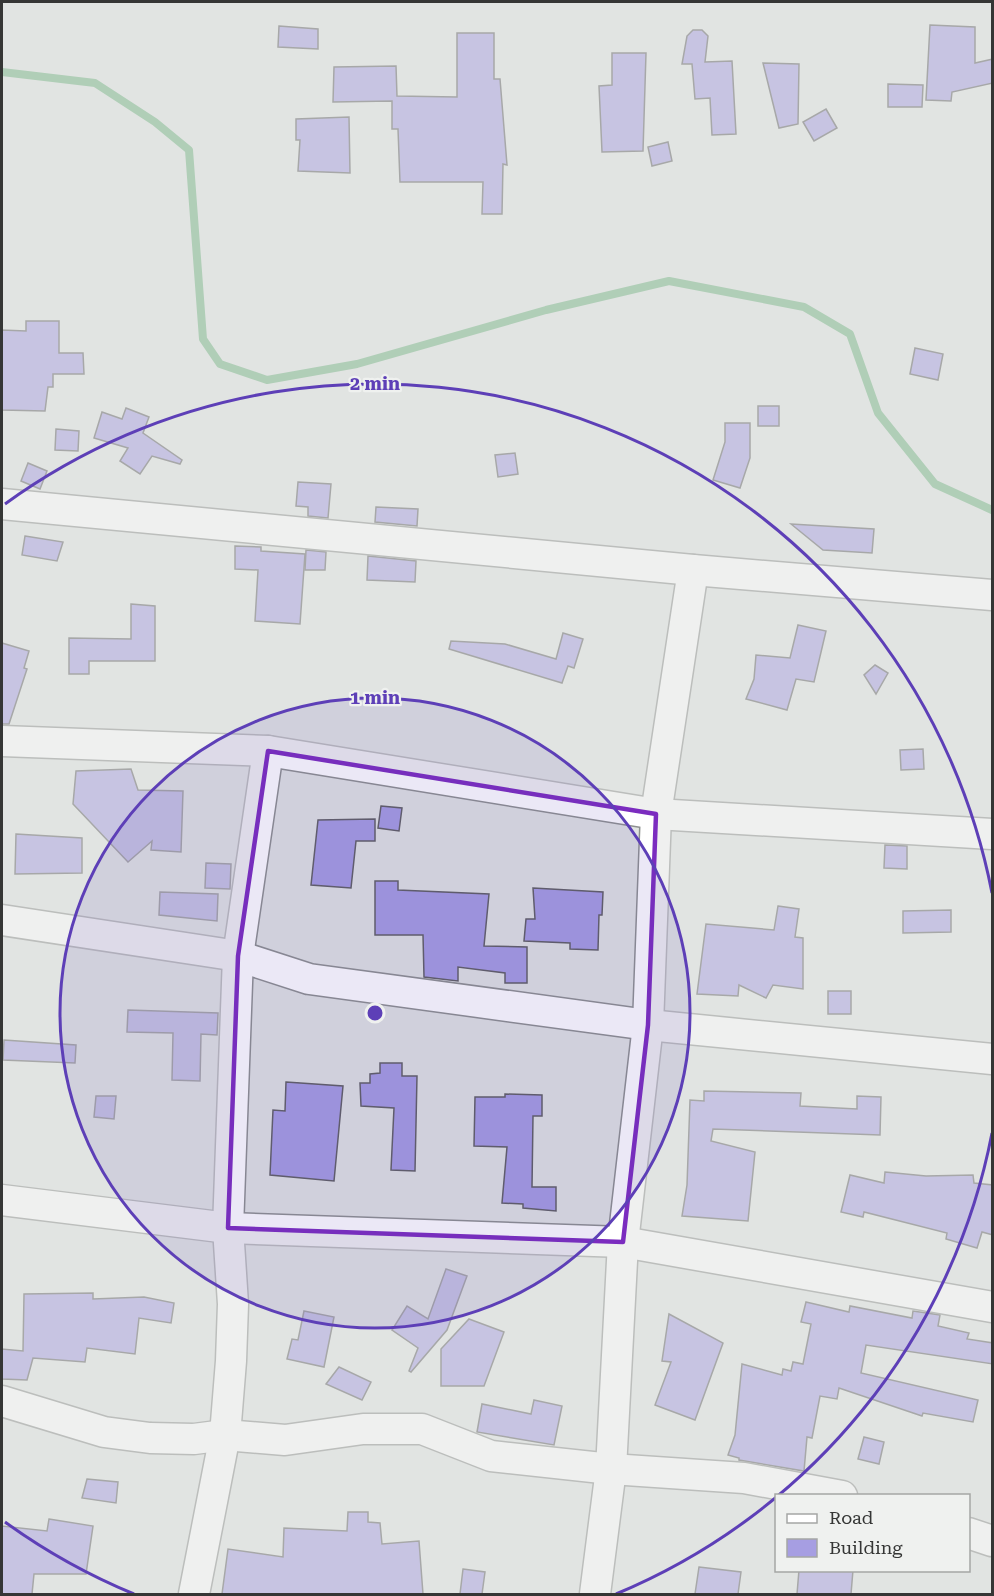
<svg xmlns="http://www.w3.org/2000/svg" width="994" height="1596" font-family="'Roboto Serif',serif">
	<rect width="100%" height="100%" fill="#e1e4e2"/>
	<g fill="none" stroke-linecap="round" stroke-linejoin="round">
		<!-- stream -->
		<path stroke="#73b484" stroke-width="8" d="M 2,72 L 95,83 L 155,122 L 189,150 L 203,339 L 220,364 L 267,380 L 357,364 L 546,310 L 669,281 L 804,307 L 850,334 L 878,413 L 935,484 L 992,510"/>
	</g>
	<!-- building -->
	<g fill="#a69ee2" stroke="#606063" stroke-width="1.5">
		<path d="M 930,25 L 975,27 L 975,63 L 993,59 L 993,83 L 952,92 L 951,101 L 926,100 Z"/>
		<path d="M 279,26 L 318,29 L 318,49 L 278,47 Z"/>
		<path d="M 693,30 L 702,30 L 708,36 L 705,62 L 732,61 L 736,134 L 712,135 L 710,98 L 695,99 L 692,64 L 682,64 L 687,36 Z"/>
		<path d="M 457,33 L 494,33 L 494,79 L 500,79 L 507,165 L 503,164 L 502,214 L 482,214 L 483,182 L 400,182 L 398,129 L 392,129 L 392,101 L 333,102 L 334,67 L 396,66 L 397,96 L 457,97 Z"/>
		<path d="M 612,53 L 646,53 L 643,151 L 602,152 L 599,86 L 612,85 Z"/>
		<path d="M 763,63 L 799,64 L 798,124 L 779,128 Z"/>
		<path d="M 888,84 L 923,85 L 922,107 L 888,107 Z"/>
		<path d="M 826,109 L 837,128 L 814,141 L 803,122 Z"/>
		<path d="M 349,117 L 350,173 L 298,171 L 300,140 L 296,140 L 296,119 Z"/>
		<path d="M 668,142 L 672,161 L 652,166 L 648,147 Z"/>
		<path d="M 26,321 L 59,321 L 59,353 L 83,353 L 84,374 L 53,374 L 53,387 L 48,387 L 45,411 L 2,410 L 2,330 L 26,331 Z"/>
		<path d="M 915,348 L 943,354 L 938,380 L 910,374 Z"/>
		<rect x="758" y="406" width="21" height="20"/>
		<path d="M 126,408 L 149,417 L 143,433 L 182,460 L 180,464 L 152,456 L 140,474 L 120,461 L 128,448 L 94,438 L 102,412 L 122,419 Z"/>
		<path d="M 725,423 L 750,423 L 750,458 L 740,488 L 713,480 L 725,442 Z"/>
		<path d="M 56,429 L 79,431 L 78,451 L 55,450 Z"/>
		<path d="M 515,453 L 518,474 L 498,477 L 495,455 Z"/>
		<path d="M 28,463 L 47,471 L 40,489 L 21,481 Z"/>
		<path d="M 298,482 L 331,484 L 328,518 L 308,516 L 308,507 L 296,506 Z"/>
		<path d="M 376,507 L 418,509 L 417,526 L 375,522 Z"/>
		<path d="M 791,524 L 874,529 L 872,553 L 823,550 Z"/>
		<path d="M 25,536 L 63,542 L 57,561 L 22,555 Z"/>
		<path d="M 235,546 L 261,547 L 261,551 L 305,554 L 300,624 L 255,621 L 258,570 L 235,569 Z"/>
		<path d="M 306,550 L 326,552 L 325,570 L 305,570 Z"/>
		<path d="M 368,556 L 416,561 L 415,582 L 367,580 Z"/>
		<path d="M 131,604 L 155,606 L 155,661 L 89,661 L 89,674 L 69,674 L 69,638 L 131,639 Z"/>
		<path d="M 798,625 L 826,631 L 814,682 L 796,679 L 787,710 L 746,699 L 754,679 L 756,655 L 790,658 Z"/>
		<path d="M 563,633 L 583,639 L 574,668 L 568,666 L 562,683 L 449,649 L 451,641 L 505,644 L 556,659 Z"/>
		<path d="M 2,643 L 29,651 L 24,668 L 27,669 L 9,724 L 2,724 Z"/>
		<path d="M 875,665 L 888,673 L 876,694 L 864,675 Z"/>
		<path d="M 923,749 L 924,769 L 901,770 L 900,750 Z"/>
		<path d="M 131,769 L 138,790 L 183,791 L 181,852 L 151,850 L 152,841 L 128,862 L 73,804 L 76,771 Z"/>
		<path d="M 381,806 L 402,808 L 399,831 L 378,828 Z"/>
		<path d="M 375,819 L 375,841 L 356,841 L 351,888 L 311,885 L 318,820 Z"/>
		<path d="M 16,834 L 82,838 L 82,873 L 15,874 Z"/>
		<path d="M 885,845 L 907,846 L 907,869 L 884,868 Z"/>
		<path d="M 206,863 L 231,864 L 230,889 L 205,888 Z"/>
		<path d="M 375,881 L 398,881 L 398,890 L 489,894 L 484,946 L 527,947 L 527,983 L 505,983 L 505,973 L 458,967 L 458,981 L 424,977 L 423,935 L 375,935 Z"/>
		<path d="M 533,888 L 603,892 L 602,915 L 599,915 L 598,950 L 570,949 L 570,943 L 524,941 L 526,919 L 535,919 Z"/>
		<path d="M 160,892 L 218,894 L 217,921 L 159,915 Z"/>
		<path d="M 778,906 L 799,909 L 795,937 L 803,938 L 803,989 L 773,985 L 766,998 L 739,985 L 738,996 L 697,994 L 706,924 L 774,930 Z"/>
		<path d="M 951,910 L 951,932 L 903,933 L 903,911 Z"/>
		<rect x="828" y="991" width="23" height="23"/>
		<path d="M 128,1010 L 218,1013 L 217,1035 L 201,1034 L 200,1081 L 172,1080 L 173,1033 L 127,1032 Z"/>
		<path d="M 4,1040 L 76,1045 L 75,1063 L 3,1060 Z"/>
		<path d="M 380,1063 L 402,1063 L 402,1076 L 417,1076 L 415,1171 L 391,1170 L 394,1108 L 361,1106 L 360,1083 L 370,1083 L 370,1074 L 380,1073 Z"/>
		<path d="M 286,1082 L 343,1086 L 334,1181 L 270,1175 L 273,1110 L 285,1111 Z"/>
		<path d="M 704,1091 L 801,1093 L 800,1106 L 857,1109 L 857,1096 L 881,1097 L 880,1135 L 713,1129 L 711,1141 L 755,1152 L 748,1221 L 682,1216 L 687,1185 L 690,1100 L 704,1101 Z"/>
		<path d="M 505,1094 L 542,1095 L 542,1116 L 533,1116 L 532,1187 L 556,1187 L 556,1211 L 523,1208 L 523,1204 L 502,1203 L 507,1147 L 474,1146 L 475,1097 L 505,1097 Z"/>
		<path d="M 96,1096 L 116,1096 L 114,1119 L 94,1117 Z"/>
		<path d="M 885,1172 L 926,1176 L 973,1175 L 974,1183 L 993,1185 L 993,1235 L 982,1232 L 977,1248 L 946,1239 L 947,1233 L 864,1212 L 863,1217 L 841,1212 L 850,1175 L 884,1183 Z"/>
		<path d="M 446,1269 L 467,1276 L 447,1330 L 411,1372 L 409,1371 L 418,1348 L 392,1330 L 407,1306 L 428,1319 Z"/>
		<path d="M 93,1293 L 93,1299 L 144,1297 L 174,1303 L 171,1323 L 139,1318 L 135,1354 L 87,1348 L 85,1362 L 33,1358 L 27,1380 L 2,1379 L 2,1349 L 23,1351 L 24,1294 Z"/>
		<path d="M 806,1302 L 849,1312 L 850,1306 L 912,1318 L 913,1311 L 940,1315 L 938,1326 L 969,1333 L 967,1339 L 993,1343 L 993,1364 L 866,1345 L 861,1373 L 978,1400 L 973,1422 L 923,1413 L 922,1416 L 839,1388 L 837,1399 L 820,1396 L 812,1438 L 807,1437 L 804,1471 L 739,1460 L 739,1458 L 728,1455 L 735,1435 L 742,1364 L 782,1375 L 783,1369 L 791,1371 L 793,1362 L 803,1364 L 811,1324 L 801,1322 Z"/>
		<path d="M 304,1311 L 334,1317 L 324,1367 L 287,1359 L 292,1339 L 298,1340 Z"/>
		<path d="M 669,1314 L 723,1343 L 695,1420 L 655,1405 L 671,1362 L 662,1361 Z"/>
		<path d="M 469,1319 L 504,1332 L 484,1386 L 441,1386 L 441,1349 Z"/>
		<path d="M 339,1367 L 371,1382 L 362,1400 L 326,1384 Z"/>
		<path d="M 534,1400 L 562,1406 L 554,1445 L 477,1432 L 482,1404 L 531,1414 Z"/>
		<path d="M 864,1437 L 884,1442 L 879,1464 L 858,1459 Z"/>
		<path d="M 87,1479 L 118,1482 L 116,1503 L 82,1498 Z"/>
		<path d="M 348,1512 L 368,1512 L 368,1522 L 380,1523 L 382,1544 L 419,1541 L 423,1594 L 222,1594 L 228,1549 L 283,1557 L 284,1528 L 347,1531 Z"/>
		<path d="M 49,1519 L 93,1526 L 86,1574 L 34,1574 L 32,1594 L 2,1594 L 2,1526 L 47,1531 Z"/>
		<path d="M 699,1567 L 741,1572 L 738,1594 L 695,1594 Z"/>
		<path d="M 463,1569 L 485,1572 L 482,1594 L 460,1594 Z"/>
		<path d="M 799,1570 L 853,1570 L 851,1594 L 797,1594 Z"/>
	</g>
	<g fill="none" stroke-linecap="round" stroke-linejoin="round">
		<!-- street casing -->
		<g stroke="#8e918f" stroke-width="33">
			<g id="street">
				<path d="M 2,504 L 693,570 L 992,595"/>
				<path d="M 2,741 L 268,751 L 656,814 L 992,834"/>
				<path d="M 2,920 L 238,956 L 309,979 L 648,1025 L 992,1059"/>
				<path d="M 2,1200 L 228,1228 L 623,1242 L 992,1307"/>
				<path d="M 2,1401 L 104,1432 L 150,1438 L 194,1439 L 225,1435 L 285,1440 L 363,1429 L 422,1429 L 491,1456 L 611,1469 L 744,1478 L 842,1496"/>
				<path d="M 968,1533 L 992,1541"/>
				<path d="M 194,1594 L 225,1435 L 231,1361 L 233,1304 L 228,1228 L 238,956 L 268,751"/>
				<path d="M 595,1594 L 611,1469 L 623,1242 L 648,1025 L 656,814 L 693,570"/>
			</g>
		</g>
		<!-- street -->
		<use href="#street" stroke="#fff" stroke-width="30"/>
	</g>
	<!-- marked area -->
	<path d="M0 0H994V1596H0ZM 268,751 L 656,814 L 648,1025 L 623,1242 L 228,1228 L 238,956 Z" fill="#e1e4e2" fill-opacity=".55" fill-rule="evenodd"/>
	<path fill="none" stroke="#7b2cbf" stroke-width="4.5" stroke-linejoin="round" d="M 268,751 L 656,814 L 648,1025 L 623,1242 L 228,1228 L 238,956 Z"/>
	<!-- distance rings -->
	<circle cx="375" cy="1013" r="315" fill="#5d3fb7" fill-opacity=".12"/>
	<g fill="none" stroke="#5d3fb7" stroke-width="3">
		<circle cx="375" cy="1013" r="315"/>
		<path d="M992 1133A629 629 0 0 1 616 1594M134 1594A629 629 0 0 1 5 1522M5 504A629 629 0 0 1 992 893"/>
	</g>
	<circle cx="375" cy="1013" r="9" fill="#5d3fb7" stroke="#eff1ef" stroke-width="3"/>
	<g font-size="18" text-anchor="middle" font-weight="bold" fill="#5d3fb7" stroke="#eff1ef" stroke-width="4.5" stroke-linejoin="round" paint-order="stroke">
		<text x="375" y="390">2 min</text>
		<text x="375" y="704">1 min</text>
	</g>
	<!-- border -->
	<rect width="994" height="1596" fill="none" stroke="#353635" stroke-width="6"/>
	<!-- legend -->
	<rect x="775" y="1494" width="195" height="78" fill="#eff1ef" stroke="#a5a6a5" stroke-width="1.5"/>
	<rect x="787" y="1514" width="30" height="9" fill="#ffffff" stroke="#a5a6a5" stroke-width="1.5"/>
	<text x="829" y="1524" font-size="18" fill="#353635">Road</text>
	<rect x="787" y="1539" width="30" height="18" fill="#a69ee2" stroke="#a5a6a5" stroke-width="1.5"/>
	<text x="829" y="1554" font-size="18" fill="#353635">Building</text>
</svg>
